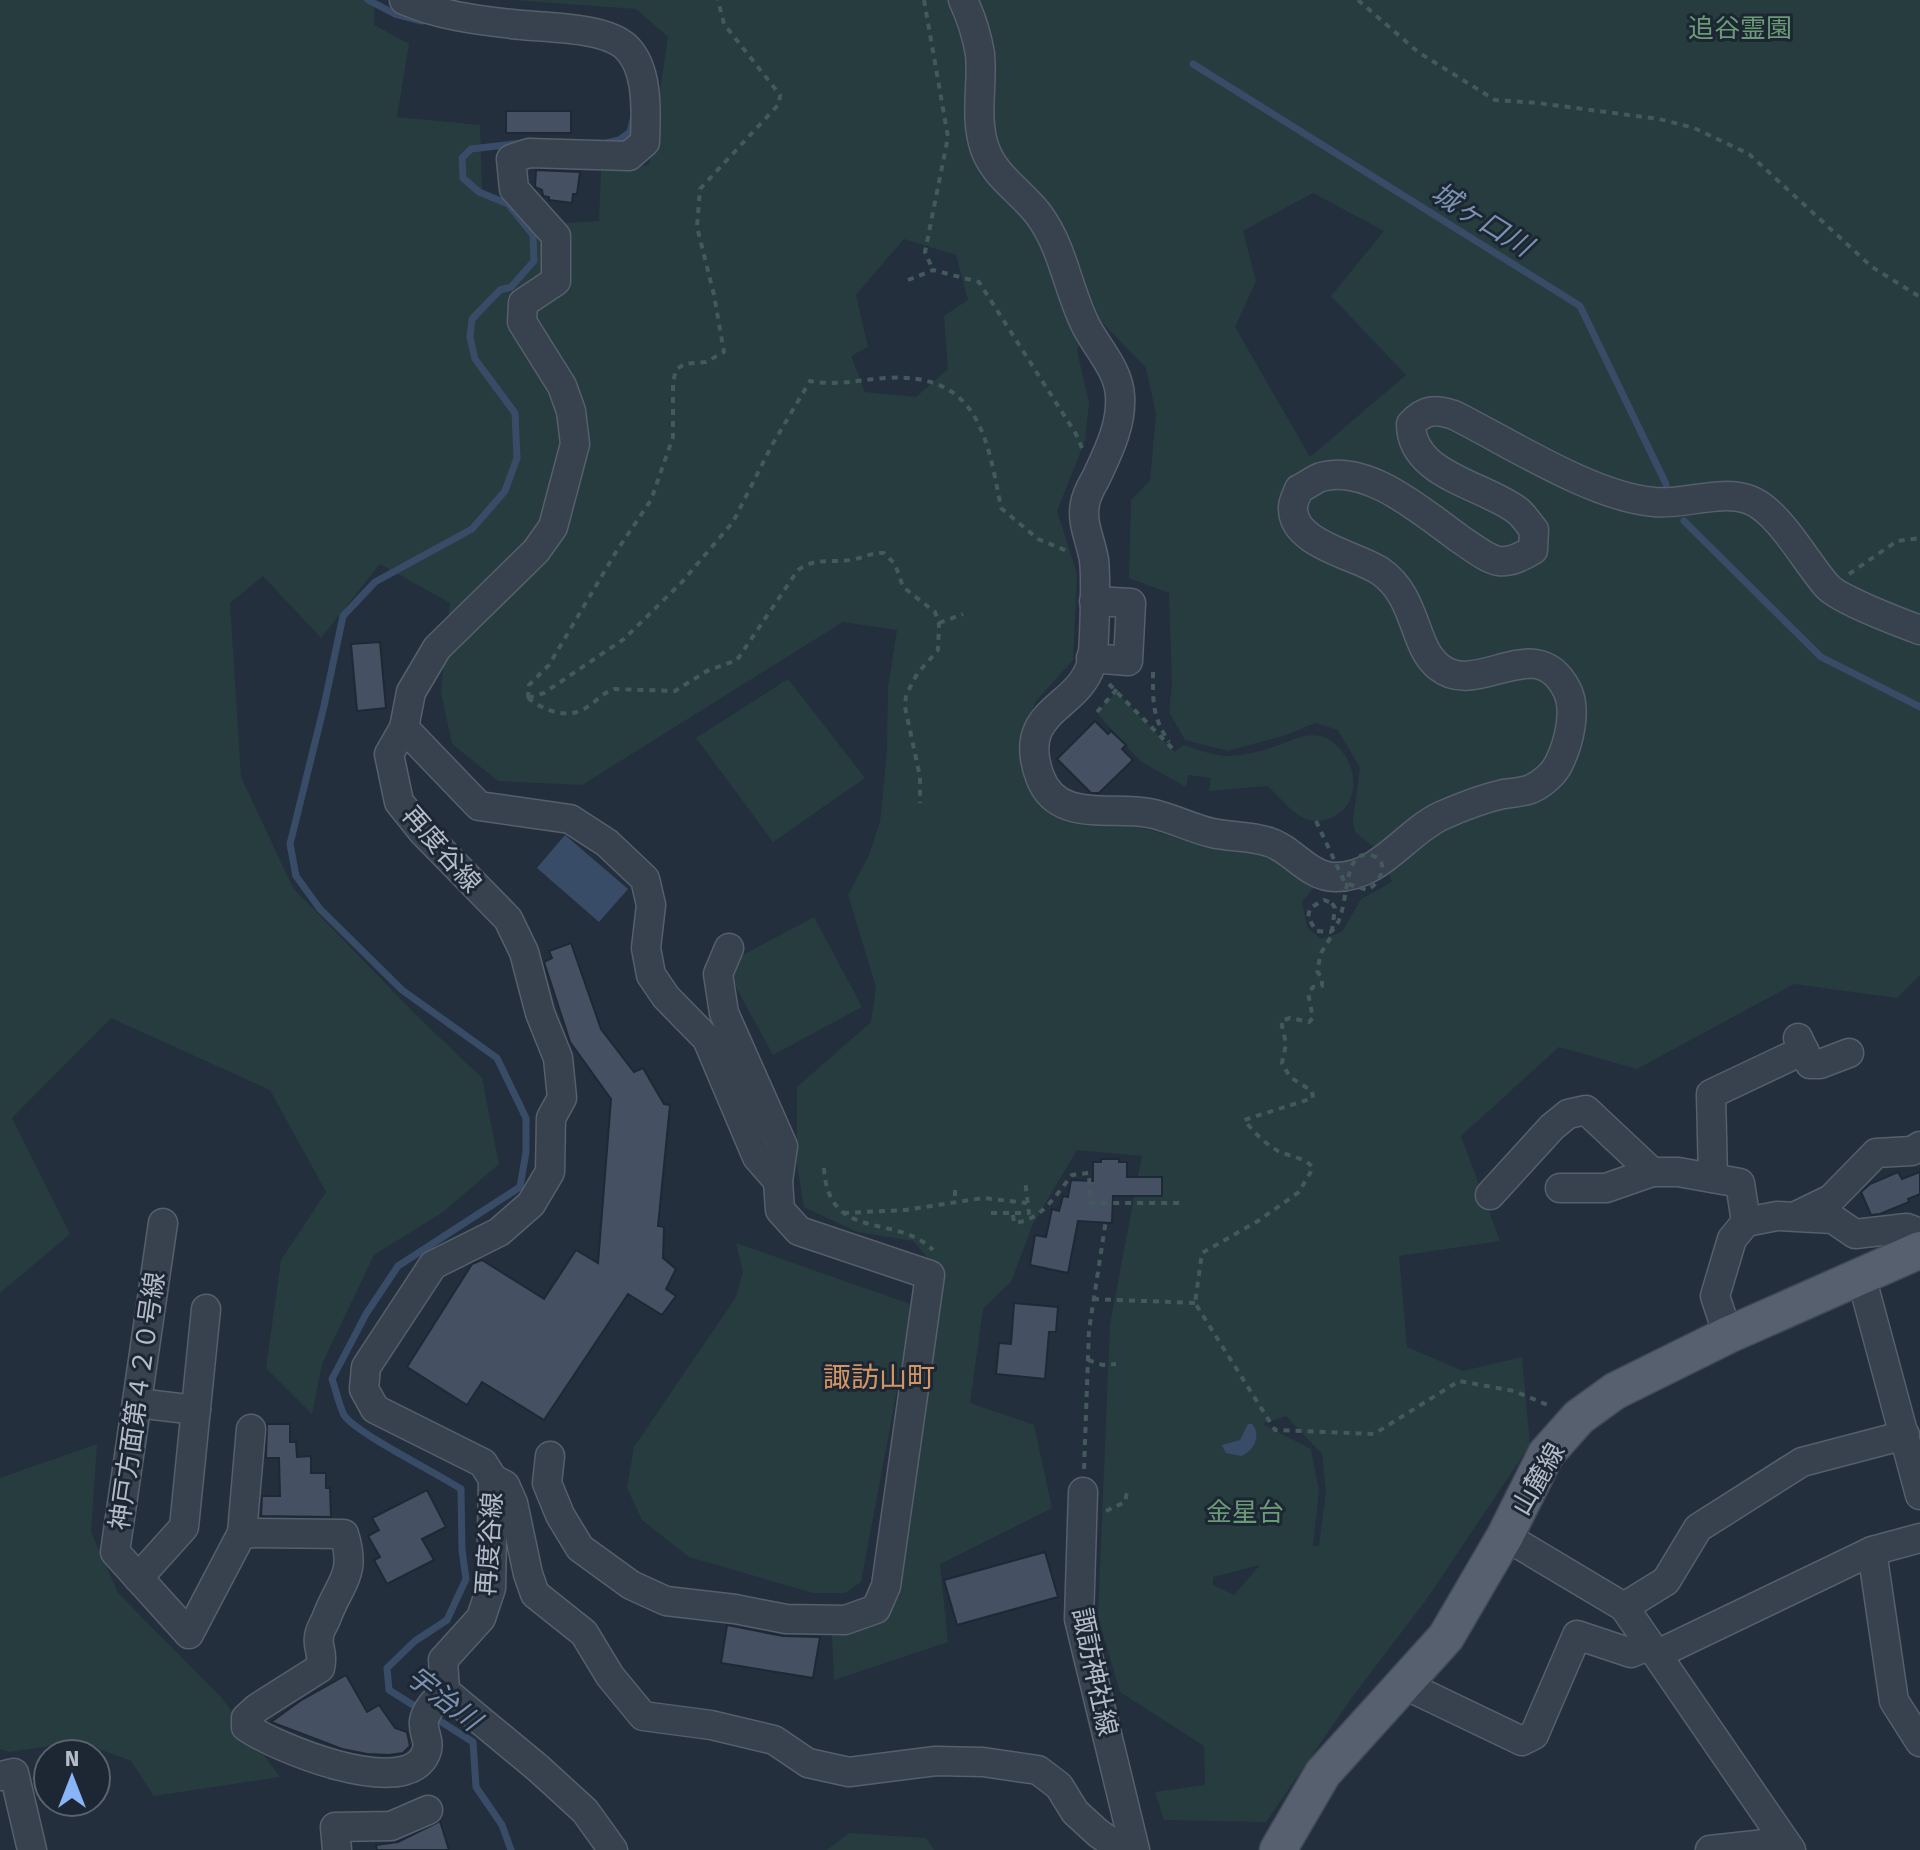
<svg xmlns="http://www.w3.org/2000/svg" width="1920" height="1850" font-family="'Fira Sans','Noto Sans JP',sans-serif">
	<rect width="100%" height="100%" fill="#242f3e"/>
	<!-- green -->
	<g fill="#263c3f" fill-rule="evenodd">
		<path d="M 0,0 L 375,0 L 374,25 L 409,44 L 397,117 L 480,125 L 482,189 L 529,225 L 599,221 L 601,170 L 649,165 L 668,37 L 636,9 L 513,0 L 1920,0 L 1920,975 L 1897,998 L 1794,984 L 1637,1069 L 1559,1047 L 1461,1136 L 1500,1241 L 1399,1256 L 1407,1347 L 1463,1371 L 1522,1357 L 1530,1445 L 1426,1600 L 1353,1696 L 1266,1822 L 1164,1820 L 1155,1792 L 1205,1785 L 1204,1746 L 1120,1692 L 1098,1617 L 1110,1324 L 1142,1156 L 1077,1150 L 1033,1224 L 1011,1282 L 983,1309 L 970,1403 L 1034,1425 L 1052,1508 L 940,1564 L 948,1642 L 834,1680 L 832,1635 L 873,1622 L 899,1597 L 941,1273 L 913,1241 L 857,1232 L 804,1207 L 797,1164 L 797,1087 L 871,1022 L 876,987 L 848,895 L 869,855 L 880,822 L 887,751 L 888,687 L 897,630 L 843,622 L 582,785 L 498,781 L 452,744 L 441,692 L 450,603 L 380,564 L 321,638 L 263,576 L 230,603 L 241,777 L 293,888 L 416,1015 L 482,1078 L 499,1164 L 443,1212 L 374,1255 L 322,1364 L 312,1414 L 266,1368 L 281,1260 L 326,1192 L 270,1090 L 111,1018 L 12,1118 L 70,1234 L 0,1293 ZM 1313,193 L 1384,231 L 1331,296 L 1406,375 L 1310,457 L 1235,327 L 1256,281 L 1243,231 ZM 904,239 L 956,255 L 968,300 L 944,316 L 948,369 L 916,397 L 865,392 L 851,356 L 868,347 L 856,295 ZM 1091,311 L 1146,368 L 1156,414 L 1150,481 L 1131,500 L 1129,578 L 1169,593 L 1172,684 L 1169,712 L 1185,740 L 1228,751 L 1286,735 L 1315,723 L 1338,730 L 1360,768 L 1353,820 L 1355,832 L 1381,853 L 1392,882 L 1361,899 L 1342,932 L 1321,939 L 1307,927 L 1302,902 L 1320,880 L 1269,853 L 1207,848 L 1151,830 L 1049,812 L 1031,777 L 1023,734 L 1036,701 L 1073,660 L 1077,574 L 1057,511 L 1085,441 L 1089,403 L 1077,351 ZM 1286,1416 L 1322,1454 L 1326,1492 L 1319,1546 L 1313,1546 L 1319,1491 L 1311,1449 L 1262,1424 ZM 1260,1565 L 1234,1595 L 1213,1585 L 1213,1577 Z"/>
		<path d="M 788,679 L 865,778 L 773,842 L 696,738 Z"/>
		<path d="M 1116,692 L 1175,752 L 1183,745 C 1197,749 1216,757 1231,756 C 1245,755 1266,750 1279,745 C 1301,736 1321,727 1340,749 C 1360,771 1359,810 1327,819 C 1319,822 1312,822 1304,818 C 1290,812 1279,795 1267,786 L 1209,791 L 1211,778 L 1188,775 L 1186,787 L 1140,761 L 1097,713 Z"/>
		<path d="M 814,917 L 862,1007 L 773,1055 L 724,965 Z"/>
		<path d="M 736,1243 L 913,1305 L 861,1582 L 845,1593 L 813,1593 L 689,1557 L 642,1520 L 627,1488 L 634,1447 L 736,1297 L 743,1272 Z"/>
		<path d="M 97,1444 L 91,1532 L 118,1593 L 221,1697 L 280,1777 L 154,1796 L 131,1761 L 80,1742 L 9,1752 L 0,1749 L 0,1478 Z"/>
		<path d="M 849,1833 L 926,1838 L 934,1850 L 827,1850 Z"/>
	</g>
	<!-- water -->
	<g fill="#394c67">
		<path d="M 565,835 L 628,889 L 599,922 L 537,868 Z"/>
		<path d="M 1248,1424 L 1252,1424 C 1262,1435 1254,1451 1241,1456 L 1226,1453 L 1222,1445 L 1240,1440 Z"/>
	</g>
	<g fill="none" stroke-linecap="round" stroke-linejoin="round">
		<!-- stream -->
		<g stroke="#394c67" stroke-width="7">
			<path d="M 368,0 L 395,14 L 422,21"/>
			<path d="M 1193,64 L 1580,306 L 1666,484"/>
			<path d="M 606,143 L 619,140 L 630,132 L 634,116"/>
			<path d="M 1684,521 L 1821,657 L 1920,707"/>
			<path d="M 421,1710 L 389,1690 L 387,1668 L 415,1641 L 447,1620 L 466,1579 L 462,1550 L 461,1489 C 439,1474 354,1432 344,1415 C 339,1405 336,1390 332,1379 L 366,1314 L 398,1266 L 520,1187 L 526,1152 L 526,1118 L 497,1058 L 402,990 L 320,909 L 296,876 L 290,844 L 324,706 L 343,616 L 375,582 L 472,529 L 505,491 L 517,458 L 515,413 L 475,359 L 470,337 L 472,319 L 500,290 L 511,287 L 534,261 L 533,235 L 508,204 L 479,192 L 463,178 L 462,158 L 471,149 L 522,143"/>
			<path d="M 432,1716 L 473,1742 L 476,1787 L 502,1825 L 511,1850"/>
		</g>
	</g>
	<!-- building -->
	<g fill="#455162" stroke="#1f2835" stroke-width="2">
		<rect x="506" y="111" width="65" height="22"/>
		<path d="M 536,170 L 580,172 L 577,194 L 573,194 L 572,203 L 549,200 L 549,197 L 543,196 L 542,190 L 535,187 Z"/>
		<path d="M 380,642 L 386,708 L 357,711 L 351,644 Z"/>
		<path d="M 1095,721 L 1108,734 L 1111,731 L 1126,745 L 1122,749 L 1133,760 L 1099,793 L 1091,793 L 1057,759 Z"/>
		<path d="M 571,943 L 601,1029 L 634,1072 L 643,1068 L 664,1104 L 670,1105 L 658,1226 L 664,1227 L 663,1258 L 676,1269 L 666,1289 L 676,1296 L 662,1315 L 628,1294 L 544,1420 L 482,1382 L 467,1405 L 407,1367 L 472,1264 L 482,1260 L 544,1299 L 576,1250 L 598,1263 L 611,1099 L 570,1042 L 544,962 L 552,958 L 549,951 Z"/>
		<path d="M 1101,1159 L 1119,1159 L 1119,1162 L 1127,1162 L 1127,1177 L 1162,1177 L 1162,1196 L 1113,1196 L 1112,1223 L 1078,1221 L 1068,1273 L 1030,1265 L 1035,1235 L 1046,1237 L 1052,1209 L 1059,1211 L 1063,1196 L 1068,1197 L 1071,1180 L 1093,1181 L 1093,1162 L 1101,1162 Z"/>
		<path d="M 1898,1172 L 1902,1179 L 1920,1172 L 1920,1194 L 1908,1199 L 1909,1202 L 1880,1214 L 1871,1215 L 1861,1192 L 1870,1184 Z"/>
		<path d="M 1014,1303 L 1058,1307 L 1056,1332 L 1049,1332 L 1045,1379 L 996,1374 L 999,1343 L 1011,1344 Z"/>
		<path d="M 267,1424 L 290,1424 L 290,1442 L 296,1442 L 297,1457 L 311,1456 L 311,1473 L 326,1473 L 326,1488 L 330,1488 L 331,1517 L 261,1516 L 262,1496 L 280,1496 L 279,1458 L 266,1458 Z"/>
		<path d="M 427,1490 L 446,1527 L 422,1539 L 434,1560 L 387,1584 L 374,1560 L 380,1557 L 368,1536 L 379,1530 L 372,1518 Z"/>
		<path d="M 1045,1552 L 1058,1597 L 957,1625 L 944,1580 Z"/>
		<path d="M 727,1625 L 783,1636 L 820,1637 L 813,1678 L 721,1663 Z"/>
		<path d="M 346,1675 L 367,1712 L 379,1705 L 395,1728 L 407,1732 L 410,1746 L 403,1753 L 389,1755 L 367,1754 L 342,1749 L 271,1722 L 300,1701 Z"/>
		<path d="M 440,1821 L 449,1850 L 377,1850 L 376,1845 L 398,1842 Z"/>
	</g>
	<g fill="none" stroke-linecap="round" stroke-linejoin="round">
		<!-- minor casing -->
		<g stroke="#565f6c" stroke-width="31">
			<g id="minor">
				<path d="M 404,0 C 437,15 476,20 512,24 C 542,28 604,26 626,47 C 649,69 646,113 645,142 L 629,156 L 529,153 L 511,159 L 514,189 L 556,236 L 556,281 L 523,303 L 522,322 L 562,386 L 571,411 L 575,444 L 553,527 L 536,551 L 437,648 L 411,692 L 404,728 L 389,754 L 399,802 L 423,832 L 508,919 L 524,952 L 540,1013 L 558,1058 L 562,1098 L 551,1118 L 550,1172 L 531,1204 L 499,1232 L 433,1265 L 366,1367 L 364,1389 L 375,1409 L 483,1463 L 493,1479 L 491,1588 L 481,1618 L 443,1660 L 445,1691 L 538,1768 L 585,1811 L 613,1850"/>
				<path d="M 963,0 C 971,17 977,36 980,54 C 983,86 974,118 985,149 C 995,177 1022,192 1039,215 C 1064,249 1068,292 1087,328 C 1099,350 1119,371 1120,396 C 1122,425 1108,452 1096,478 C 1092,485 1086,495 1085,504 C 1081,523 1091,541 1094,560 C 1096,575 1095,651 1091,665 C 1077,710 1015,710 1040,777 C 1057,823 1110,806 1149,813 C 1170,817 1191,828 1212,833 C 1231,837 1251,836 1269,842 C 1292,849 1309,877 1335,877 C 1379,878 1405,833 1441,816 C 1461,807 1482,799 1503,794 C 1512,793 1523,792 1531,789 C 1542,784 1554,774 1559,763 C 1569,743 1577,710 1567,690 C 1536,628 1478,699 1439,667 C 1412,646 1418,597 1380,571 C 1356,555 1291,544 1293,507 C 1293,501 1297,495 1299,489 C 1306,486 1313,480 1321,477 C 1368,463 1425,514 1460,539 C 1471,546 1485,558 1498,561 C 1510,563 1523,556 1533,550 L 1534,530 C 1529,524 1524,516 1518,511 C 1485,485 1411,476 1411,424 C 1425,409 1435,409 1454,415 C 1510,443 1593,497 1654,502 C 1684,505 1721,489 1750,500 C 1779,511 1807,564 1827,586 C 1838,599 1901,623 1920,630"/>
				<path d="M 1091,658 L 1128,661 L 1131,603 L 1094,601"/>
				<path d="M 404,728 L 479,806 L 570,819 L 607,843 L 645,879 L 651,905 L 646,948 L 651,975 L 666,997 L 707,1039 L 757,1157 L 778,1181 L 780,1210 L 799,1231 L 930,1275 L 886,1586 L 876,1609 L 845,1620 L 786,1619 L 735,1609 L 666,1601 L 631,1585 L 580,1548 L 560,1515 L 547,1483 L 550,1456"/>
				<path d="M 729,948 L 718,974 L 724,1013 L 783,1146 L 778,1181"/>
				<path d="M 1798,1038 L 1810,1064 L 1820,1064 L 1849,1053"/>
				<path d="M 1713,1178 L 1711,1094 L 1804,1050"/>
				<path d="M 1560,1188 L 1606,1188 L 1652,1172"/>
				<path d="M 1490,1195 L 1552,1127 L 1568,1114 L 1586,1110 L 1652,1172 L 1678,1172 L 1740,1183 L 1746,1222 L 1732,1239 L 1715,1296 L 1728,1335"/>
				<path d="M 1798,1215 L 1831,1199 L 1876,1153 L 1912,1151 L 1920,1146"/>
				<path d="M 1746,1222 L 1777,1216 L 1833,1219 L 1855,1234 L 1907,1228 L 1920,1233"/>
				<path d="M 163,1223 L 115,1552 L 189,1634 L 242,1533 L 344,1534 C 357,1576 340,1581 326,1619 C 324,1624 319,1631 319,1637 C 317,1649 324,1651 320,1668 L 257,1708 L 246,1718 L 246,1727 C 277,1748 399,1798 424,1757 C 433,1742 422,1734 424,1721 C 426,1709 437,1699 445,1691"/>
				<path d="M 1861,1276 L 1920,1495"/>
				<path d="M 137,1403 L 196,1410"/>
				<path d="M 493,1479 L 505,1485 L 513,1503 L 528,1574 L 535,1594 L 584,1633 L 610,1676 L 643,1716 L 711,1725 L 774,1740 L 808,1763 L 849,1772 L 936,1761 L 983,1762 L 1038,1770 L 1059,1786 L 1075,1812 L 1098,1833 L 1122,1850"/>
				<path d="M 1083,1492 L 1079,1619 L 1135,1850"/>
				<path d="M 242,1533 L 251,1429"/>
				<path d="M 1505,1536 L 1624,1607 L 1791,1850"/>
				<path d="M 1872,1551 L 1894,1701 L 1920,1742"/>
				<path d="M 138,1578 L 184,1527 L 206,1309"/>
				<path d="M 1624,1607 L 1666,1581 L 1698,1528 L 1802,1462 L 1905,1435"/>
				<path d="M 1403,1684 L 1522,1741 L 1534,1735 L 1577,1635 L 1631,1653 L 1643,1648 L 1662,1652 L 1872,1551 L 1920,1538"/>
				<path d="M 0,1776 L 14,1773 L 32,1850"/>
				<path d="M 337,1850 L 335,1827 L 391,1826 L 428,1810"/>
				<path d="M 1710,1850 L 1765,1844 L 1770,1850"/>
			</g>
		</g>
		<!-- major casing -->
		<g stroke="#414a57" stroke-width="39">
			<path id="major" d="M 1278,1850 L 1323,1773 L 1446,1637 L 1505,1536 L 1546,1454 L 1579,1417 L 1615,1391 L 1728,1335 L 1920,1250"/>
		</g>
		<!-- path -->
		<g stroke="#44595c" stroke-width="4" stroke-dasharray="6 6" stroke-linecap="butt">
			<path d="M 924,0 L 948,137 L 925,252 L 933,270"/>
			<path d="M 1358,0 L 1418,52 L 1495,100 L 1538,103 L 1659,119 L 1694,128 L 1749,154 L 1872,267 L 1920,297"/>
			<path d="M 908,280 L 933,270 L 979,282 L 1076,434 L 1082,448"/>
			<path d="M 1849,574 L 1897,541 L 1920,538"/>
			<path d="M 939,623 L 963,614"/>
			<path d="M 1153,672 C 1153,703 1152,716 1169,742"/>
			<path d="M 1109,684 L 1175,751"/>
			<path d="M 528,698 L 529,685 L 549,665 L 616,552 L 651,500 L 673,437 L 673,382 L 676,370 L 684,364 L 706,362 L 724,352 L 714,295 L 697,227 L 700,189 L 779,104 L 780,95 L 724,24 L 718,0"/>
			<path d="M 528,698 L 544,693 L 624,639 L 682,582 L 733,522 L 772,445 L 810,381 C 836,386 859,380 885,378 C 977,372 987,434 1001,508 L 1038,539 L 1067,551"/>
			<path d="M 528,698 C 542,709 564,719 582,710 C 594,704 602,693 614,689 L 675,691 L 707,671 L 737,660 L 798,570 C 815,557 831,563 851,560 C 863,558 872,552 884,553 L 895,564 L 903,587 L 935,612 L 939,623 L 938,650 L 917,674 L 906,695 L 905,707 L 920,777 L 920,803"/>
			<path d="M 1097,712 L 1117,689"/>
			<path d="M 1332,903 L 1335,908 L 1331,937 L 1321,953 L 1317,971 L 1322,978 L 1322,986 L 1313,987 L 1308,993 L 1313,1018 L 1309,1022 L 1290,1018 L 1281,1021 L 1286,1044 L 1282,1063 L 1290,1077 L 1312,1091 L 1313,1098 L 1244,1120 C 1254,1132 1264,1143 1278,1151 C 1290,1157 1305,1157 1313,1168 L 1299,1192 L 1258,1221 L 1202,1253 L 1195,1303 L 1275,1430 L 1374,1434 L 1459,1381 L 1514,1391 L 1550,1406"/>
			<path d="M 824,1168 C 828,1243 897,1213 933,1250"/>
			<path d="M 955,1190 L 955,1201"/>
			<path d="M 843,1213 L 905,1210 L 983,1198 L 1027,1203"/>
			<path d="M 991,1213 L 1029,1213 L 1025,1180"/>
			<path d="M 1013,1215 L 1014,1223 C 1042,1220 1055,1196 1072,1175 L 1089,1173 L 1090,1203 L 1183,1203"/>
			<path d="M 1093,1299 L 1195,1303"/>
			<path d="M 1088,1360 L 1103,1365 L 1116,1364"/>
			<path d="M 1084,1469 L 1089,1330 L 1106,1220"/>
			<path d="M 1106,1511 L 1125,1502 L 1127,1492"/>
		</g>
		<!-- minor -->
		<use href="#minor" stroke="#38414e" stroke-width="28"/>
		<!-- major -->
		<use href="#major" stroke="#56606e" stroke-width="36"/>
		<!-- path-bridge -->
		<path stroke="#44595c" stroke-width="4" stroke-dasharray="6 6" stroke-linecap="butt" d="M 1316,821 L 1345,883 L 1367,890 C 1381,884 1392,858 1369,855 C 1339,850 1352,919 1330,932 L 1316,931 L 1308,917 L 1310,908 L 1324,900 L 1332,903"/>
	</g>
	<g text-anchor="middle" stroke-width="6" stroke-linejoin="round" paint-order="stroke">
		<!-- park labels -->
		<g font-size="26" fill="#6b9a76" stroke="#1d2633">
			<text x="1740" y="37">追谷霊園</text>
			<text x="1245" y="1521">金星台</text>
		</g>
		<!-- street labels -->
		<g font-size="26" fill="#b4bcc9" stroke="#1d2633">
			<text transform="translate(442 849) rotate(49)" y="9">再度谷線</text>
			<text transform="translate(137 1401) rotate(-82)" y="9">神戸方面第４２０号線</text>
			<text transform="translate(1538 1479) rotate(-60)" y="9">山麓線</text>
			<text transform="translate(489 1544) rotate(-86)" y="9">再度谷線</text>
			<text transform="translate(1095 1672) rotate(78)" y="9">諏訪神社線</text>
		</g>
		<!-- water labels -->
		<g font-size="28" font-style="italic" fill="#7c92b1" stroke="#1d2633">
			<text transform="translate(1482 219) rotate(32)" y="10">城ヶ口川</text>
			<text transform="translate(444 1698) rotate(38)" y="10">宇治川</text>
		</g>
		<!-- neighbourhood labels -->
		<g font-size="28" fill="#d59563" stroke="#1d2633">
			<text x="879" y="1387">諏訪山町</text>
		</g>
	</g>
	<!-- north arrow -->
	<g transform="translate(72 1778)"><circle r="38" fill="#1d2633" stroke="#59626f" stroke-width="2"/>
	<path d="M0-6L14 30L0 20L-14 30Z" fill="#8ab4f8"/>
	<text y="-12" font-size="22" font-weight="bold" text-anchor="middle" fill="#b4bcc9">N</text>
	</g>
</svg>
